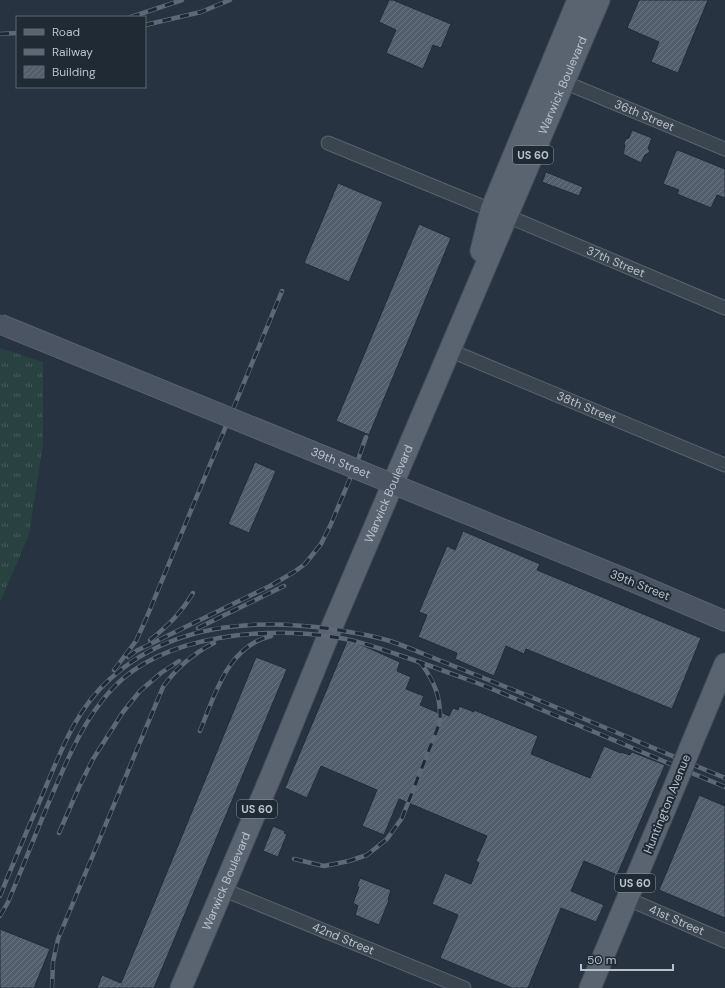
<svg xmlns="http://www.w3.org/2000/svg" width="725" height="988" font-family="'DM Sans',sans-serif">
	<defs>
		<pattern id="grass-tufts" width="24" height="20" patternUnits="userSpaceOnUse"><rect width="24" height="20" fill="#2a4142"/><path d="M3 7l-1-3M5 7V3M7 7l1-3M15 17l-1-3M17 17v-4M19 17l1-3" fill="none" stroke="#475b5c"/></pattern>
		<pattern id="building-hatch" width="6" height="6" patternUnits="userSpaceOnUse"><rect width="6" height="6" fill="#535e6d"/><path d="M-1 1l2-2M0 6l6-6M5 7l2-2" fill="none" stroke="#6a7380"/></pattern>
	</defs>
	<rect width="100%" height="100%" fill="#273340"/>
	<!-- grass -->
	<path fill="url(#grass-tufts)" d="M 0,348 L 43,362 L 43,444 L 29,535 L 0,602 Z"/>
	<!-- building -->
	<g fill="url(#building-hatch)" stroke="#222c37">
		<path d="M 389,0 L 393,0 L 451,24 L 441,48 L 433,45 L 423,69 L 386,53 L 396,30 L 379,22 Z"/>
		<path d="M 639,0 L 708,0 L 678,73 L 651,62 L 659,42 L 627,28 Z"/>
		<path d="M 632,130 L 652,138 L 648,148 L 650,152 L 645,155 L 641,163 L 623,154 L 625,146 L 624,143 L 626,139 L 629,138 Z"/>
		<path d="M 678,150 L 725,169 L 725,198 L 717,195 L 711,208 L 677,194 L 679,190 L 663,184 L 676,151 L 677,151 Z"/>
		<path d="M 546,172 L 583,187 L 579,196 L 542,182 Z"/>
		<path d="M 338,183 L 383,202 L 349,282 L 304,263 Z"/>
		<path d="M 419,224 L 451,238 L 369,435 L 336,421 Z"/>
		<path d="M 255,462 L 276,471 L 249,533 L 228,524 Z"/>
		<path d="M 463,531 L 540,564 L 537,570 L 701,638 L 672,709 L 526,649 L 524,654 L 506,646 L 494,676 L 455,659 L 457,653 L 418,637 L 427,615 L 419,612 L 447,546 L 455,550 Z"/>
		<path d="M 348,639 L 400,662 L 397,671 L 411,677 L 406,689 L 424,696 L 420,705 L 441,714 L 441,712 L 449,716 L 453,708 L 458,710 L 459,706 L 474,712 L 474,710 L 538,736 L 531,754 L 590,778 L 604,746 L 621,753 L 621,752 L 630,755 L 632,752 L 665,765 L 617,875 L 584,861 L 571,891 L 604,905 L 596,922 L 561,908 L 528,988 L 512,988 L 440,958 L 458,915 L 432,904 L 445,873 L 471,884 L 479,863 L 476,861 L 487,836 L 399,799 L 384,835 L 362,826 L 377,790 L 321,766 L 307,798 L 285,788 Z"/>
		<path d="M 256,657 L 287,669 L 154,988 L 97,988 L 102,975 L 121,983 Z"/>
		<path d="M 699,795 L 725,806 L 725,918 L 659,890 Z"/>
		<path d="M 273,826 L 285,831 L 284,833 L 287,834 L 278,857 L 263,851 Z"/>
		<path d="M 360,878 L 391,890 L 388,899 L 389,900 L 379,925 L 355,915 L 358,906 L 353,903 L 359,887 L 357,886 Z"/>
		<path d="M 0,929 L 50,949 L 34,988 L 0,988 Z"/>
	</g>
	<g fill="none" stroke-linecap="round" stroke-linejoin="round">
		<!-- street casing -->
		<g stroke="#59636d" stroke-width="15">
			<g id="street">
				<path id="s1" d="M 564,82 L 725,149"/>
				<path d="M 328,143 L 491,210"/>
				<path id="s2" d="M 507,216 L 725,308"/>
				<path id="s3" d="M 449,350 L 725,465"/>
				<path id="s4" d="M 222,889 L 464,988"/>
				<path id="s5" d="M 628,899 L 725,941"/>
			</g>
		</g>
		<!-- secondary casing -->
		<g stroke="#59636d" stroke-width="21">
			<path id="secondary" d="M 631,581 L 725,621"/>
		</g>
		<!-- primary casing -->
		<g stroke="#454e59" stroke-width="23">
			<g id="primary">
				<path d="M 481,251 L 491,210 L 578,0"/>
				<path d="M 690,748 L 725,664"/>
				<path id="s6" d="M 181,988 L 271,776 L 331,629 L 599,0"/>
				<path d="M 590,988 L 678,778"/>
			</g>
		</g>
		<!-- street -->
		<use href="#street" stroke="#3b4550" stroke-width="13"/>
		<!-- secondary -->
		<use href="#secondary" stroke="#4a5463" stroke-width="19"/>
		<!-- primary -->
		<use href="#primary" stroke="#5a6470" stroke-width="21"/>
		<!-- rail casing -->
		<g stroke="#5e6977" stroke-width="4.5">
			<g id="rail">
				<path d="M 131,17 L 182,0"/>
				<path d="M 145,25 L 201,12 L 230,0"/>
				<path d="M 0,34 L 17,33"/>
				<path d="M 198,628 L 284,586"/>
				<path d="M 150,640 C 169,625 180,614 193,593"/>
				<path d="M 128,657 L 136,651 L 270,586 L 294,572 L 305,564 L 321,544 L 331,524 L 359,457 L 366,437"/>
				<path d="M 114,670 L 136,641 L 146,619 L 282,291"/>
				<path d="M 200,731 C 215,694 228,646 271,636"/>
				<path d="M 59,833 L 79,787 L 93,759 L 123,712 L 140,691 L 161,673 L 179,661"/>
				<path d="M 294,859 L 324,866 L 349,861 L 367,855 L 387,839 L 402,818 L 440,722 C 441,697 435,682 420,662"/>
				<path d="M 0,896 C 14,861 29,826 44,791 C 61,751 76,709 110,679 C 171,623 254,618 332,629 C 351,632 371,635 390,641 C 405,646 421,653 436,659 C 463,670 489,680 516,691 C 586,719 655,749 725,778"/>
				<path d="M 0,916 L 8,902 C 22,869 35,835 49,802 C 66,763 82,721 112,689 C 164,633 269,626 340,638 C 359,641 378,648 396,654 C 426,664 455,675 485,686 C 565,719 645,753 725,787"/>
				<path d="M 52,988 L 53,962 L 58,939 L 163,687 C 177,667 192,654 214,643"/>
			</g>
		</g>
		<!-- rail -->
		<use href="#rail" stroke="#202a35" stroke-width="3" stroke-dasharray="9" stroke-linecap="butt"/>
		<!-- secondary-bridge casing -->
		<g stroke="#59636d" stroke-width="21" stroke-linecap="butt">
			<g id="secondary-bridge">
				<path id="s7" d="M 0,324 L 631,581"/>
			</g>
		</g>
		<!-- primary-bridge casing -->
		<g stroke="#454e59" stroke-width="23" stroke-linecap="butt">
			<path id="primary-bridge" d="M 678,778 L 690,748"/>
		</g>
		<!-- secondary-bridge -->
		<use href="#secondary-bridge" stroke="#4a5463" stroke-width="19"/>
		<!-- primary-bridge -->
		<use href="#primary-bridge" stroke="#5a6470" stroke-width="21"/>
	</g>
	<g text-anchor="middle" stroke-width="4" stroke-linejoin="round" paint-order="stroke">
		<!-- shield labels -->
		<g fill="#202a35" stroke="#8a939d" stroke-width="1">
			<rect x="513" y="146" width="40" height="18" rx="3"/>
			<rect x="237" y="800" width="40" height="18" rx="3"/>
			<rect x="615" y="874" width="40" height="18" rx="3"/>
		</g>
		<g font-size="11" font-weight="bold" fill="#b8c0ca">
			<text x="533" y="159">US 60</text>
			<text x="257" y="813">US 60</text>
			<text x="635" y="887">US 60</text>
		</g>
		<!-- street labels -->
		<g font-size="12" fill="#b8c0ca" stroke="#202a35">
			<text dy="4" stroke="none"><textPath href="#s6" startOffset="980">Warwick Boulevard</textPath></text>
			<text dy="4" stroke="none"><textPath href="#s1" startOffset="87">36th Street</textPath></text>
			<text dy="4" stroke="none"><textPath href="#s2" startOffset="118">37th Street</textPath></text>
			<text dy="4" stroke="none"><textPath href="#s3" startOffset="149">38th Street</textPath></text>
			<text dy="4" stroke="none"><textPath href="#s7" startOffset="368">39th Street</textPath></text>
			<text dy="4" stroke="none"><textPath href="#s6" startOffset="536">Warwick Boulevard</textPath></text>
			<text transform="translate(640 585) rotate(22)" y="4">39th Street</text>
			<text transform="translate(667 804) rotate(-68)" y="4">Huntington Avenue</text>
			<text dy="4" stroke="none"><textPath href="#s6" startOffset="116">Warwick Boulevard</textPath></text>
			<text dy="4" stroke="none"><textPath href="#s5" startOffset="53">41st Street</textPath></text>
			<text dy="4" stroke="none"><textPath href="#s4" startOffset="131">42nd Street</textPath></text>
		</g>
	</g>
	<!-- legend -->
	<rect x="16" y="16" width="130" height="72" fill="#202a35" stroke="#5d6671"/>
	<rect x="24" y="29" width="20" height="6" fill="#5a6470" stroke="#5d6671"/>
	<text x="52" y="36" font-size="12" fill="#b8c0ca">Road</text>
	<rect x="24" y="49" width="20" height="6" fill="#5e6977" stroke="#5d6671"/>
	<text x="52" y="56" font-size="12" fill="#b8c0ca">Railway</text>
	<rect x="24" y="66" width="20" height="12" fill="url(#building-hatch)" stroke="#5d6671"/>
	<text x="52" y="76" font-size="12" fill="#b8c0ca">Building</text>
	<!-- scale -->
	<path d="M581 964v6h92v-6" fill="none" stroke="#b8c0ca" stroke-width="2"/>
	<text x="587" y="964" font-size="12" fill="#b8c0ca" stroke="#202a35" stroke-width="3" paint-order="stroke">50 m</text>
</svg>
